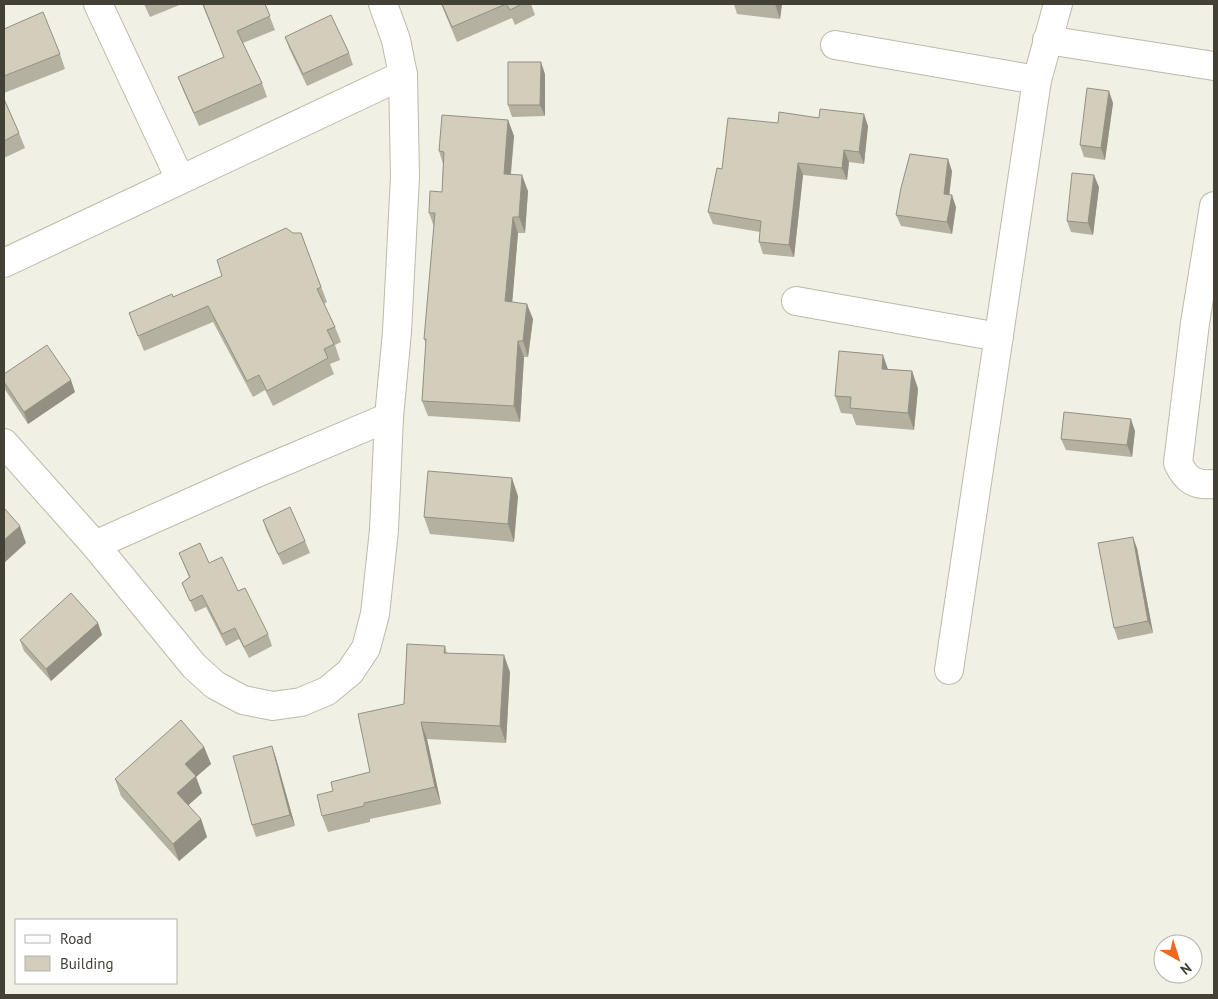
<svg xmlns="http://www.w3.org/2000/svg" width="1218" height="999" font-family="'PT Sans',sans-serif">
	<rect width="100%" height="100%" fill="#f1f0e5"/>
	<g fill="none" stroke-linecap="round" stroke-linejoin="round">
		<!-- minor casing -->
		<g stroke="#bcbaa8" stroke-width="30">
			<g id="minor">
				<path d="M 98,4 L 180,179"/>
				<path d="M 1047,40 L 1214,66"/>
				<path d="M 835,45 L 1037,80"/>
				<path d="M 1214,206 L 1195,323 L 1178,463 C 1186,480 1195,486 1214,484"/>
				<path d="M 4,263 L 403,75"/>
				<path d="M 796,301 L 999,337"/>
				<path d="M 4,443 L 95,545 L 194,666 L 215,685 L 243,700 L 273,706 L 301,702 L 327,691 L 350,672 L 366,648 L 375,614 L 384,530 L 389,417 L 397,332 L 405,177 L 403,75 L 396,40 L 383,4"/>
				<path d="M 95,545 L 252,475 L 389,417"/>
				<path d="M 949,670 L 1037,80 L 1058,4"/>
			</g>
		</g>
		<!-- minor -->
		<use href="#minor" stroke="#fff" stroke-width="28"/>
	</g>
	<!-- wall -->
	<g fill="#b5b1a1">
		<path d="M 144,4 L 182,4 L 150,17 Z"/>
		<path d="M 202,4 L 265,4 L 275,30 L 243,43 L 262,83 L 267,97 L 199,126 L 183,90 L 178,77 L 224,57 Z"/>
		<path d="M 441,4 L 531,4 L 535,15 L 515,25 L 512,18 L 457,42 Z"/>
		<path d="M 734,4 L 782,4 L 780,19 L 737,14 Z"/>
		<path d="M 4,29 L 60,54 L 65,69 L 4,93 Z"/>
		<path d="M 285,37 L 349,53 L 353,65 L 307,86 L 289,48 Z"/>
		<path d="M 545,74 L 545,116 L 512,117 L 508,105 Z"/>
		<path d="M 4,99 L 19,133 L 25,148 L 4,158 Z"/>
		<path d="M 1113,103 L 1105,160 L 1084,157 L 1080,145 Z"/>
		<path d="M 508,120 L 514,136 L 511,175 L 528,191 L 525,233 L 518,233 L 512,302 L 533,319 L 528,357 L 524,357 L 520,422 L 428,416 L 422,401 L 426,344 L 424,339 L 434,227 L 429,213 L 442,192 L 443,164 L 439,151 Z"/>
		<path d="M 778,123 L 868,126 L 864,164 L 849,162 L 847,180 L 803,175 L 794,257 L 763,254 L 759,242 L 760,232 L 713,224 L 708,212 L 722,169 Z"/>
		<path d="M 952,171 L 949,195 L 956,207 L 952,234 L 901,226 L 896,215 Z"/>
		<path d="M 1099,187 L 1093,235 L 1071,232 L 1067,221 Z"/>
		<path d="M 293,233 L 301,233 L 327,302 L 324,304 L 335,327 L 341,342 L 335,345 L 340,360 L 330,364 L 334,374 L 273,406 L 265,390 L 253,397 L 213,322 L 144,351 L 129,313 L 173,297 L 222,276 Z"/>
		<path d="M 889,369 L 912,371 L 918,389 L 914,430 L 856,425 L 852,414 L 841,413 L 835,396 Z"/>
		<path d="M 4,374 L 75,392 L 28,424 L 4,388 Z"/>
		<path d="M 1135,431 L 1132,457 L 1066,450 L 1061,439 Z"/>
		<path d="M 518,496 L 514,542 L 430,534 L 424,517 Z"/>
		<path d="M 263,520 L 305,541 L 310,553 L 283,565 L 267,532 Z"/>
		<path d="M 1137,548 L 1153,633 L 1118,640 L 1114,628 Z"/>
		<path d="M 179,553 L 209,563 L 238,591 L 268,634 L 272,646 L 249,658 L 239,639 L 226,646 L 206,607 L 195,612 L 182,583 L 189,577 Z"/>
		<path d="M 98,623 L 102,635 L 51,681 L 24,651 L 20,640 Z"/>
		<path d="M 445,646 L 447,653 L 510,672 L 506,743 L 427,739 L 441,804 L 370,819 L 370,822 L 328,832 L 322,816 L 333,791 L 370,772 L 404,704 Z"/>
		<path d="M 272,746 L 276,758 L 295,826 L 256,837 L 252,825 Z"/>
		<path d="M 204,747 L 211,764 L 196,777 L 202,793 L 188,805 L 201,819 L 207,837 L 179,861 L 121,796 L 115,779 Z"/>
	</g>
	<!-- shaded-wall -->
	<g fill="#939083">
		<path d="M 775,4 L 782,4 L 780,19 Z"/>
		<path d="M 541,62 L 545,74 L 545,116 L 540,105 Z"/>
		<path d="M 1109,91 L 1113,103 L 1105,160 L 1101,148 Z"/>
		<path d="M 864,114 L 868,126 L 864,164 L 859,152 Z"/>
		<path d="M 508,120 L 514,136 L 509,190 L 504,174 Z"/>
		<path d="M 844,150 L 849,162 L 847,180 L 842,168 Z"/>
		<path d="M 948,159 L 952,171 L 948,206 L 944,194 Z"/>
		<path d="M 798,163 L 803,175 L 794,257 L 789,245 Z"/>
		<path d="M 522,175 L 528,191 L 525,233 L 519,217 Z"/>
		<path d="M 1094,175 L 1099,187 L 1093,235 L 1088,223 Z"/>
		<path d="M 952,195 L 956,207 L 952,234 L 947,222 Z"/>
		<path d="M 513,217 L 518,233 L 511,317 L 505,301 Z"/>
		<path d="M 527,304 L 533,319 L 528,357 L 523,341 Z"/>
		<path d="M 518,341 L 524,357 L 520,422 L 514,406 Z"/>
		<path d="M 883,355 L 889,372 L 882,369 Z"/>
		<path d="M 912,371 L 918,389 L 914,430 L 908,413 Z"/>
		<path d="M 71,380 L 75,392 L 28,424 L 24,412 Z"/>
		<path d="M 1131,419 L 1135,431 L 1132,457 L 1127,445 Z"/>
		<path d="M 512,478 L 518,496 L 514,542 L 508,524 Z"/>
		<path d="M 20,526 L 26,543 L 4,563 L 4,540 Z"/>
		<path d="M 1133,537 L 1137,548 L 1153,633 L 1148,621 Z"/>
		<path d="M 98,623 L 102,635 L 51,681 L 46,669 Z"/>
		<path d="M 504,655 L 510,672 L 506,743 L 500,726 Z"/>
		<path d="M 421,722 L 427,739 L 441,804 L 435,787 Z"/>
		<path d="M 272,746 L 276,758 L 295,826 L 290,815 Z"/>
		<path d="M 204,747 L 211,764 L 196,777 L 202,793 L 183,810 L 177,793 L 185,764 Z"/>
		<path d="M 201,819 L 207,837 L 179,861 L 173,844 Z"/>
	</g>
	<!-- building -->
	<g fill="#d2cebb" stroke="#939083">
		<path d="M 203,4 L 265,4 L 270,16 L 237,31 L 262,83 L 194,113 L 178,77 L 224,57 Z"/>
		<path d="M 442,4 L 506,4 L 452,27 Z"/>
		<path d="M 506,4 L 522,4 L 510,10 Z"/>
		<path d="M 43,12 L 60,54 L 4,76 L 4,29 Z"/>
		<path d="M 331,15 L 349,53 L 303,74 L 285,37 Z"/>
		<path d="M 508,62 L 541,62 L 540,105 L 508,105 Z"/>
		<path d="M 1087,88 L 1109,91 L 1101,148 L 1080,145 Z"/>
		<path d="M 4,99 L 19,133 L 4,141 Z"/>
		<path d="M 820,109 L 864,114 L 859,152 L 844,150 L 842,168 L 798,163 L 789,245 L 759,242 L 761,221 L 708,212 L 717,168 L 722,169 L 728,118 L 778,123 L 779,112 L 819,118 Z"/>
		<path d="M 442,115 L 508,120 L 504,174 L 522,175 L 519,217 L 513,217 L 505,301 L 527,304 L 523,341 L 518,341 L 514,406 L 422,401 L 426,339 L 424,339 L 435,213 L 429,213 L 430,191 L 442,192 L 444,152 L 439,151 Z"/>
		<path d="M 910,154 L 948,159 L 944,194 L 952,195 L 947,222 L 896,215 L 901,188 Z"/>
		<path d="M 1072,173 L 1094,175 L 1088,223 L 1067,221 Z"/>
		<path d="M 286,228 L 293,233 L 301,233 L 321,287 L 317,289 L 335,327 L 327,330 L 334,344 L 324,349 L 328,358 L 267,391 L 259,375 L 247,381 L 208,306 L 138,336 L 129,313 L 172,294 L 173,297 L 222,276 L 217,260 Z"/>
		<path d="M 47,345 L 71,380 L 24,412 L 4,382 L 4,374 Z"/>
		<path d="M 839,351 L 883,355 L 882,369 L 912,371 L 908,413 L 850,408 L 851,397 L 835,396 Z"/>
		<path d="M 1064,412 L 1131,419 L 1127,445 L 1061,439 Z"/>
		<path d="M 428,471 L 512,478 L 508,524 L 424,517 Z"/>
		<path d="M 290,507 L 305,541 L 278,554 L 263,520 Z"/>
		<path d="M 4,508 L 20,526 L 4,540 Z"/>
		<path d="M 1133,537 L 1148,621 L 1114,628 L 1098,543 Z"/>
		<path d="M 200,543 L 209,563 L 222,557 L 238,591 L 245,588 L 268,634 L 244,647 L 235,628 L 222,634 L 202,595 L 190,601 L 182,583 L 190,577 L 179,553 Z"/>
		<path d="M 71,593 L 98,623 L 46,669 L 20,640 Z"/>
		<path d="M 407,644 L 445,646 L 444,653 L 504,655 L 500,726 L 421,722 L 435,787 L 364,803 L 364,806 L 322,816 L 317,795 L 333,791 L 331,782 L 370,772 L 358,714 L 404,704 Z"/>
		<path d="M 181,720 L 204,747 L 185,764 L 196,776 L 177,793 L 201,819 L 173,844 L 115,779 Z"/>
		<path d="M 272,746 L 290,815 L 252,825 L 233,756 Z"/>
	</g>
	<!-- border -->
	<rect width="1218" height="999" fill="none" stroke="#434135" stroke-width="10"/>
	<!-- legend -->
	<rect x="15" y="919" width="162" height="65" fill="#ffffff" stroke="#b4b3ae"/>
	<rect x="25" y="935" width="25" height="8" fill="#ffffff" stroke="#b4b3ae"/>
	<text x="60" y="944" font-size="15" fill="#434135">Road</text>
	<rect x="25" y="956" width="25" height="15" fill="#d2cebb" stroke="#b4b3ae"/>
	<text x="60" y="969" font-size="15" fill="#434135">Building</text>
	<!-- north arrow -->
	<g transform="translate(1178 959) rotate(141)"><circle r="24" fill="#ffffff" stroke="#b4b3ae"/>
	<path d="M0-4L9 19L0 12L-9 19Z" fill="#f0681e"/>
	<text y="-8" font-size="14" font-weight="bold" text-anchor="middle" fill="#434135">N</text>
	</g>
</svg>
